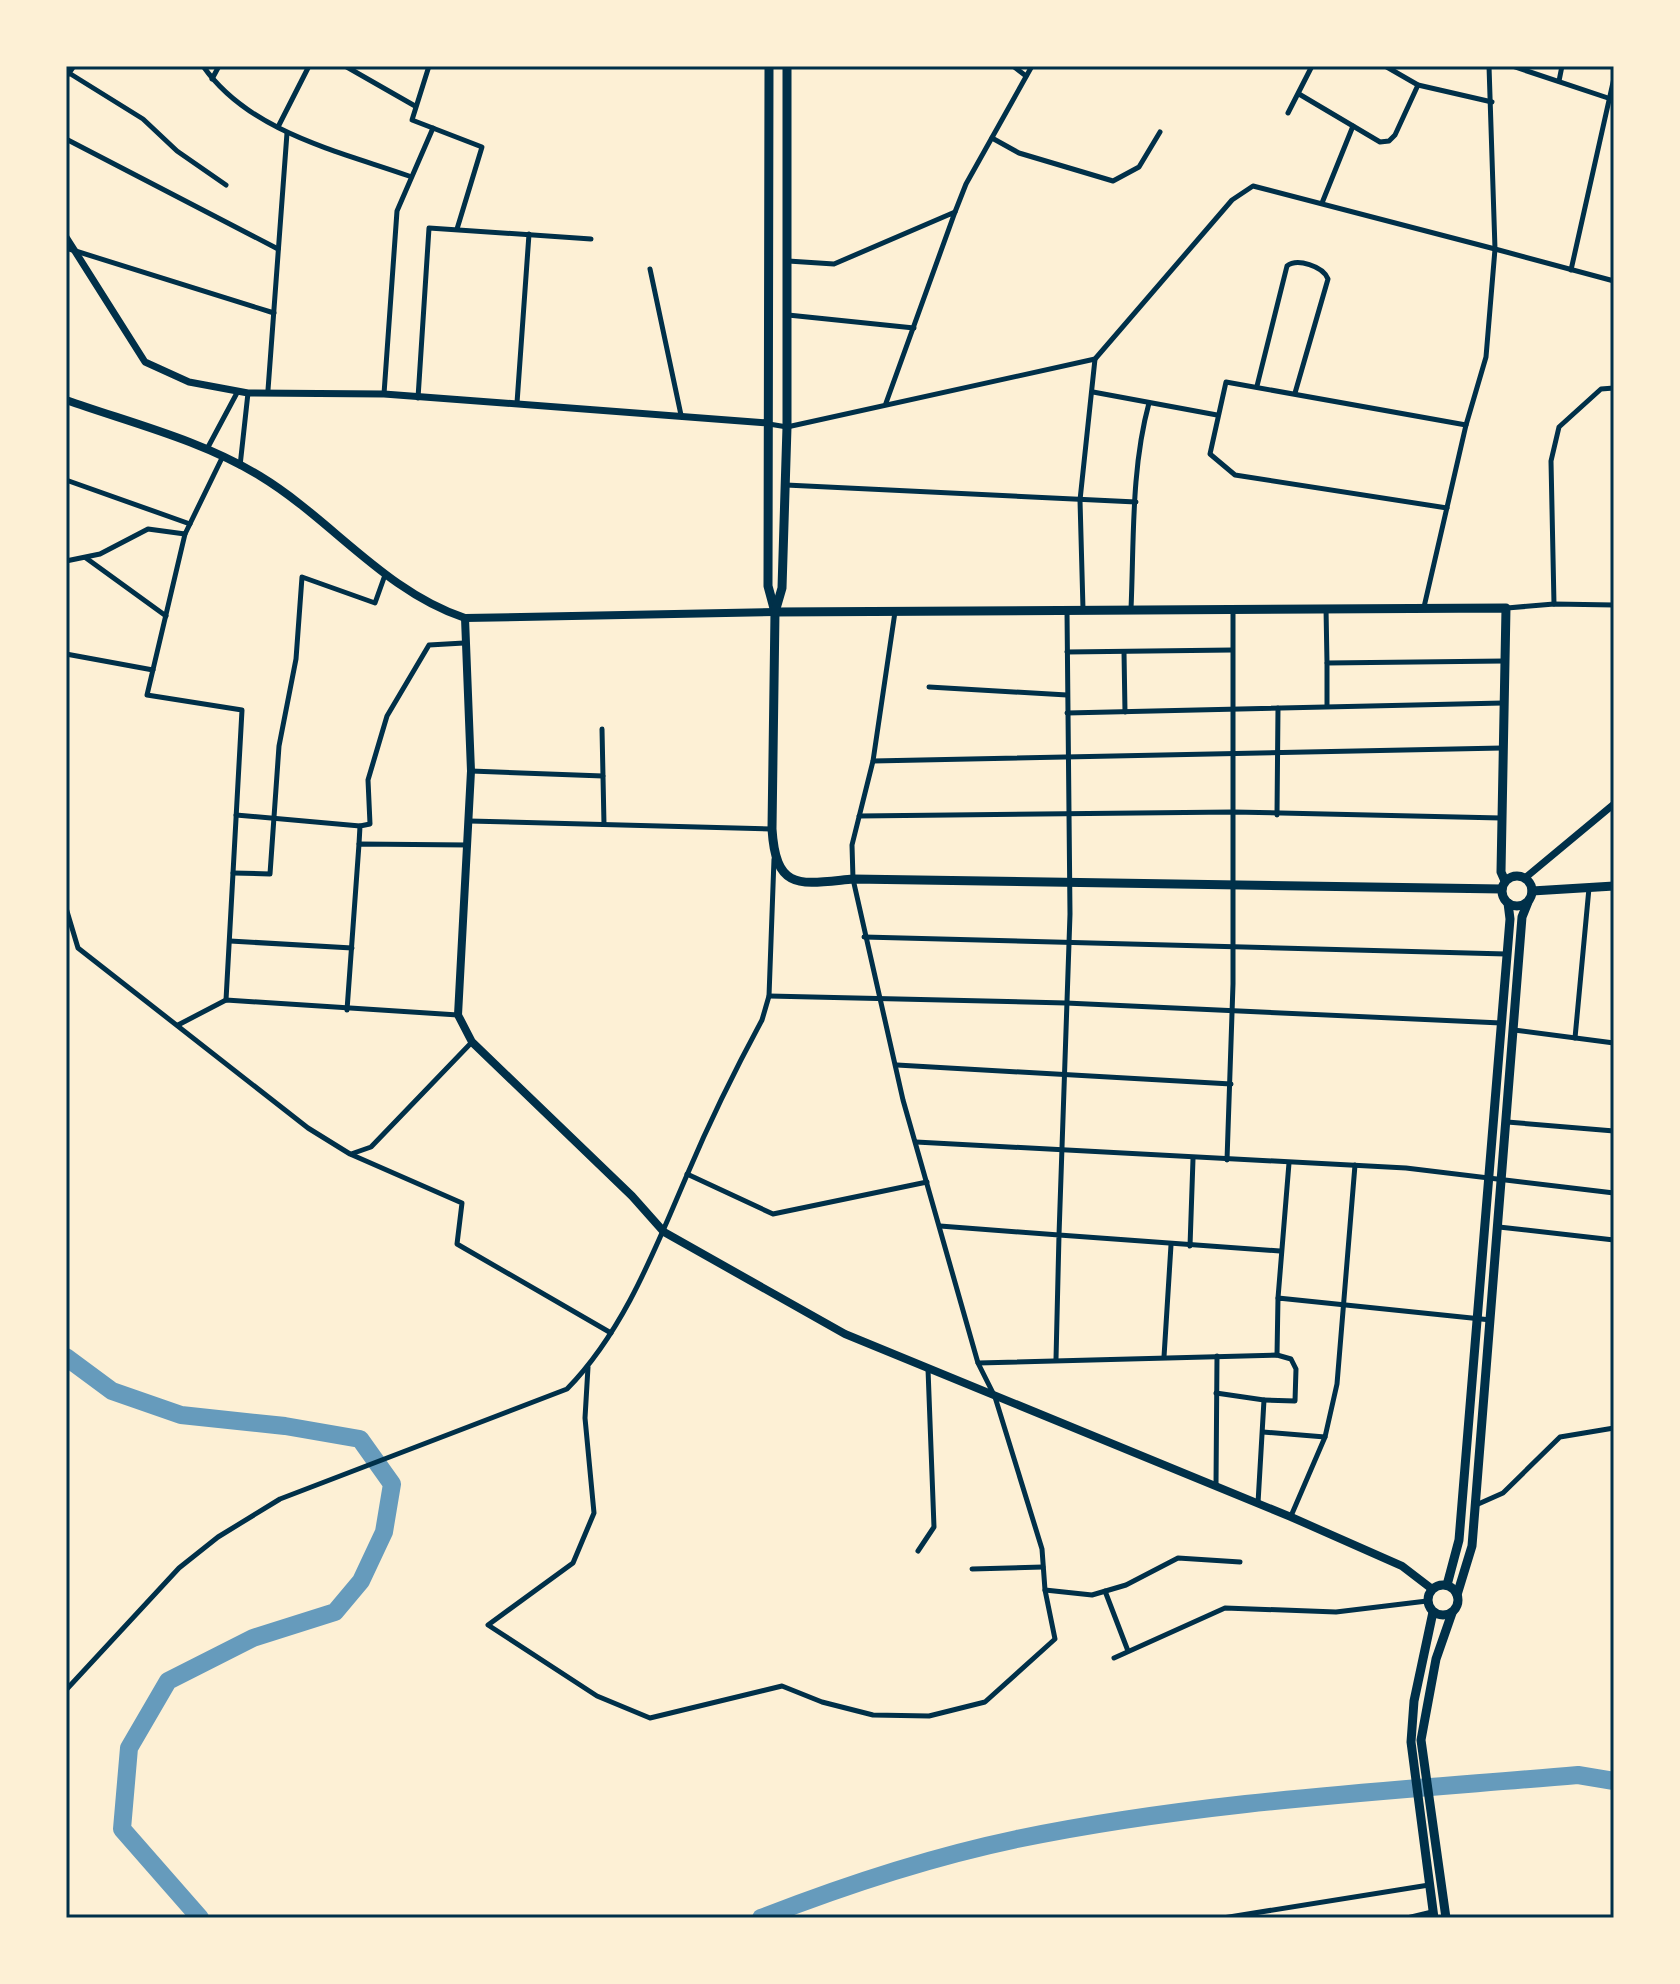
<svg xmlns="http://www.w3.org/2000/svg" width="1680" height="1984" font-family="'Open Sans',sans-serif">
	<rect width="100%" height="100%" fill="#fdf0d5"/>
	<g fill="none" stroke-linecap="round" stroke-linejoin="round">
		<!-- river -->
		<g stroke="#669bbc" stroke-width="18">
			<path d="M 66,1357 L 112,1391 L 181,1415 L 285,1426 L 360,1439 L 392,1484 L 384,1532 L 361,1581 L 335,1612 L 253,1638 L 168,1681 L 129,1748 L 122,1829 L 200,1918"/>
			<path d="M 761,1918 C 843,1886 931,1857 1017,1839 C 1201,1801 1391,1791 1578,1775 L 1614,1781"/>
		</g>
		<!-- minor -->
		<g stroke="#003049" stroke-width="5">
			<path d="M 203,66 C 249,132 338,151 409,176"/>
			<path d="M 345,66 L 415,106"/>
			<path d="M 429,66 L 412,120 L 482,147 L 457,229"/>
			<path d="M 1013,66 L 1026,76"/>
			<path d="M 1385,66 L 1418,85 L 1492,102"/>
			<path d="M 1489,66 L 1495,249 L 1614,281"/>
			<path d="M 1512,66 L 1614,100"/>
			<path d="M 69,73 L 74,66"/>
			<path d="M 66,77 L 69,73 L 143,119 L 177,151 L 226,185"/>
			<path d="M 212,79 L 219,66"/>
			<path d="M 1559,81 L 1562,66"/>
			<path d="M 1299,94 L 1380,142 L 1389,141 L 1395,135 L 1418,85"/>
			<path d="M 1288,113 L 1312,66"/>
			<path d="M 278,127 L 309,66"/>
			<path d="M 992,138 L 1019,153 L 1113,181 L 1139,167 L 1160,132"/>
			<path d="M 66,139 L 278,249"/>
			<path d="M 1322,203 L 1353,126"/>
			<path d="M 955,212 L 966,184 L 1032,66"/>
			<path d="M 66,248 L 274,313"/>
			<path d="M 788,261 L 834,264 L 955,212 L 886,403"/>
			<path d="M 650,269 L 681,415"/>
			<path d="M 1571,270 L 1614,78"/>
			<path d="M 788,315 L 914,328"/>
			<path d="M 1257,386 L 1287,266 C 1297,258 1323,266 1328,279 L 1295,393"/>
			<path d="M 268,390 L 287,133"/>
			<path d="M 1093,392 L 1217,415"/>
			<path d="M 384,394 L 397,211 L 433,128"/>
			<path d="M 418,398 L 429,228 L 591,239"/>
			<path d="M 517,403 L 529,234"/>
			<path d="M 769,424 L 787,427 L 1095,359 L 1232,200 L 1253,186 L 1495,249 L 1486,357 L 1466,425 L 1424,607"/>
			<path d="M 207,449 L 238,391"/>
			<path d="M 240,466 L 248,393"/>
			<path d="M 66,480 L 190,524"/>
			<path d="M 786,485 L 1136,502"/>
			<path d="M 1447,508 L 1235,475 L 1210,454 L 1226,382 L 1466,425"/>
			<path d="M 185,534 L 147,695 L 242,710 L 226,1000"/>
			<path d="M 86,558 L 166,616"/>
			<path d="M 66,561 L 100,554 L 148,529 L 185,534 L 222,458"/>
			<path d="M 1554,604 L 1551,461 L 1559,427 L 1601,389 L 1614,388"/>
			<path d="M 1326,608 L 1327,663"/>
			<path d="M 1507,608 L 1554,604 L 1614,605"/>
			<path d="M 1083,609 L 1080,500 L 1095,359"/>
			<path d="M 1131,609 C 1134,541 1131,469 1149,403"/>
			<path d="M 1067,611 L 1070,914 L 1059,1235 L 1280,1251"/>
			<path d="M 1067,652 L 1232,650"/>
			<path d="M 1124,652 L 1125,712"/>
			<path d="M 66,654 L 153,670"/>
			<path d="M 929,687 L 1067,695"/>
			<path d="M 1327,705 L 1327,663 L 1504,661"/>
			<path d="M 1067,713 L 1503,703"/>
			<path d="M 602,729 L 604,824"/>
			<path d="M 873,761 L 1502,748"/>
			<path d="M 471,771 L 603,776"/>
			<path d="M 236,815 L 360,826"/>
			<path d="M 1277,815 L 1278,708"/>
			<path d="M 859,816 L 1233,812 L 1501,818"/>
			<path d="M 469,821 L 771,829"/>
			<path d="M 359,844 L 360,826 L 370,824 L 368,780 L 387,716 L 429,645 L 464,643"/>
			<path d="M 233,873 L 270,874 L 279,746 L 296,659 L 302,577 L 375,603 L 385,575"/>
			<path d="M 66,908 L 78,948 L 308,1128 L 350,1154 L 462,1203 L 457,1244 L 611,1333"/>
			<path d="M 864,937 L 1506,954"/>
			<path d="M 230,941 L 352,948"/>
			<path d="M 769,996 L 1066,1003 L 1501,1023"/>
			<path d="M 347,1010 L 359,844 L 468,845"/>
			<path d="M 178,1025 L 226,1000 L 458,1015"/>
			<path d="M 1514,1030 L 1614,1043"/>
			<path d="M 1575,1038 L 1589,888"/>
			<path d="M 897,1065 L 1231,1084"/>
			<path d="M 1507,1122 L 1614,1131"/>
			<path d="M 916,1142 L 1406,1168 L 1614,1193"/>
			<path d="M 351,1154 L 371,1147 L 472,1042"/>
			<path d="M 1227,1160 L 1233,984 L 1233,609"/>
			<path d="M 687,1174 L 773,1214 L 927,1182"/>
			<path d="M 940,1226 L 1059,1235 L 1056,1359"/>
			<path d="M 1499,1227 L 1614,1240"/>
			<path d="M 1190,1246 L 1193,1159"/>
			<path d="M 1278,1298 L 1289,1163"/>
			<path d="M 1277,1355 L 1278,1298 L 1491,1320"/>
			<path d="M 1164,1357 L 1171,1245"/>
			<path d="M 978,1363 L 1277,1355 L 1291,1359 L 1296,1369 L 1295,1401 L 1264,1400"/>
			<path d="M 588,1367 L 585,1418 L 594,1513 L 573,1563 L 488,1625 L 597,1696 L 650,1718 L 782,1686 L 822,1702 L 873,1715 L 929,1716 L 985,1702 L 1055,1639 L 1045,1590 L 1042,1549 L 995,1397 L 978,1363 L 903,1100 L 853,879 L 852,845 L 873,761 L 895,612"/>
			<path d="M 1216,1393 L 1264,1400 L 1258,1503"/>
			<path d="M 1263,1432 L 1325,1437"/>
			<path d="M 1216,1485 L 1217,1356"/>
			<path d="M 1476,1505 L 1503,1493 L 1560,1437 L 1614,1428"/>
			<path d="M 1291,1516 L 1325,1437 L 1337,1384 L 1355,1165"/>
			<path d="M 918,1551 L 934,1527 L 928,1369"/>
			<path d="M 972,1569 L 1043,1567"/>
			<path d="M 1045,1590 L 1092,1595 L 1126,1585 L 1178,1558 L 1240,1562"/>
			<path d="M 1105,1591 L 1128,1651"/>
			<path d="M 1114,1658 L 1225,1608 L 1336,1612 L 1427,1601"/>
			<path d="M 66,1690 L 179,1568 L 218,1537 L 280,1499 L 567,1389 C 624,1331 655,1249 687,1175 C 709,1123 735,1070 762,1020 L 769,996 L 774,859"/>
			<path d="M 1223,1918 L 1429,1885"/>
			<path d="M 1407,1918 L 1432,1912"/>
		</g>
		<!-- tertiary -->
		<g stroke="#003049" stroke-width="7">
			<path d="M 66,237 L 145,362 L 189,382 L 248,393 L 384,394 L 768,423"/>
			<path d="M 1525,878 L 1614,804"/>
		</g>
		<!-- secondary -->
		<g stroke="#003049" stroke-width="8">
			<path d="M 66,400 C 131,423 201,440 260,476 C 331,519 384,591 465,618 L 775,612"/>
			<path d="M 465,618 L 471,771 L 458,1015 L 472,1042 L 632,1196 L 664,1232 L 845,1334 L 1291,1517 L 1402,1566 L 1432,1589"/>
		</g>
		<!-- primary -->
		<g stroke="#003049" stroke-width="9">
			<path d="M 769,66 L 768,586 L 775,612 L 772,829 C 776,892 800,884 853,879 L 1502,889"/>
			<path d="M 775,612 L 1506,608 L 1501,872 L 1505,881"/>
			<path d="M 775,612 L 782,588 L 787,427 L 787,66"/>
			<circle cx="1517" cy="891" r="15"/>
			<path d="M 1532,891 L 1614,886"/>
			<circle cx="1443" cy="1600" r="15"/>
			<path d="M 1447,1585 L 1459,1540 L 1510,919 L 1508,903"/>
			<path d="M 1457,1595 L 1472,1546 L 1522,917 L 1528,902"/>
			<path d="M 1433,1612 L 1414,1701 L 1411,1742 L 1434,1918"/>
			<path d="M 1446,1918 L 1421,1740 L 1436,1659 L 1452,1613"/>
		</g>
	</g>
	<!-- border -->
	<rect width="1680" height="1984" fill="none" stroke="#fdf0d5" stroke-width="136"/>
	<rect x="68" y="68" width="1544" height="1848" fill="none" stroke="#003049" stroke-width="3"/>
</svg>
